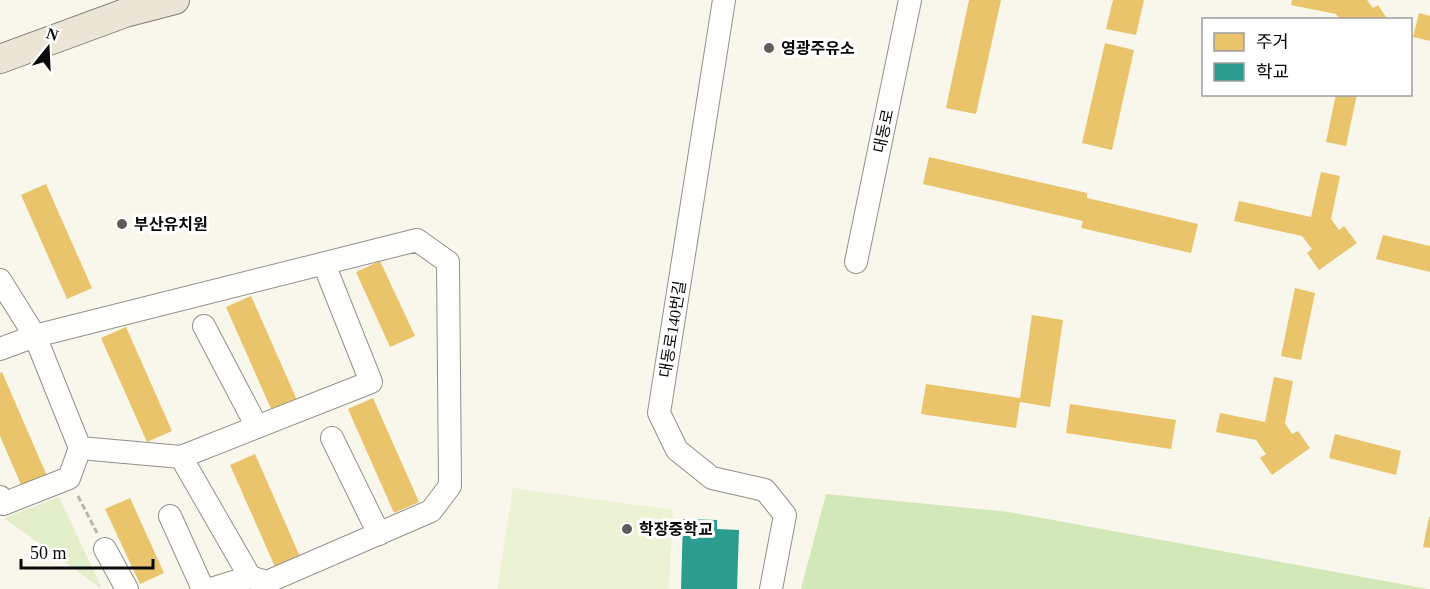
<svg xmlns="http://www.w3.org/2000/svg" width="1430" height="589" font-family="'Times New Roman','Noto Sans KR',serif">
	<rect width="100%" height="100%" fill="#f9f6ec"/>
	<!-- green -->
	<path fill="#e2efca" d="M 59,497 L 102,589 L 4,518 Z"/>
	<!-- forest -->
	<path fill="#d3e8b8" d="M 826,494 L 1009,512 L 1428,589 L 801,589 Z"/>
	<!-- pitch -->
	<path fill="#ecf3d5" d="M 513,488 L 673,510 L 669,589 L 497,589 Z"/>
	<!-- homes -->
	<g fill="#e9c46a">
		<path d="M 969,0 L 1001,0 L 976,114 L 946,108 Z"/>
		<path d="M 1113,0 L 1144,0 L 1136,35 L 1106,29 Z"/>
		<path d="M 1292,0 L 1367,0 L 1373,8 L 1378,5 L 1388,20 L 1340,20 L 1336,14 L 1291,5 Z"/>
		<path d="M 1419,13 L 1430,16 L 1430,41 L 1413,37 Z"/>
		<path d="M 1105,43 L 1134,50 L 1112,150 L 1082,143 Z"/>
		<path d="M 1336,94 L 1357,94 L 1346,146 L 1326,142 Z"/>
		<path d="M 929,157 L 1087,193 L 1087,198 L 1198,224 L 1191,253 L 1081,228 L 1083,221 L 923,184 Z"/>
		<path d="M 1321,172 L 1340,176 L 1331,219 L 1339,230 L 1344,226 L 1357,243 L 1319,270 L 1307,253 L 1312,249 L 1302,236 L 1234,221 L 1239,201 L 1311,217 Z"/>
		<path d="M 46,184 L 92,288 L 67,299 L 21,195 Z"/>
		<path d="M 1383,235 L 1430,246 L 1430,272 L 1376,259 Z"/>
		<path d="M 380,261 L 415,336 L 390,347 L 356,272 Z"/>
		<path d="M 1295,288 L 1315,293 L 1301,360 L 1281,356 Z"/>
		<path d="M 251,296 L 297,400 L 272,411 L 226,307 Z"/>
		<path d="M 1032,315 L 1063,320 L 1050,407 L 1020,402 L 1016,428 L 921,414 L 926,384 L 1020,398 Z"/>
		<path d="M 126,327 L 172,431 L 147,442 L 101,338 Z"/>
		<path d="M 2,372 L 47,476 L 22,487 L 0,436 L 0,373 Z"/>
		<path d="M 1274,377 L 1293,381 L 1285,423 L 1292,434 L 1298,431 L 1310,448 L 1272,475 L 1260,458 L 1266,454 L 1256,440 L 1216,432 L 1220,413 L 1265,422 Z"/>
		<path d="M 373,398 L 419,502 L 394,513 L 348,409 Z"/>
		<path d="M 1070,404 L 1176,420 L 1171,449 L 1066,433 Z"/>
		<path d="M 1335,434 L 1401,451 L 1396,475 L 1329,458 Z"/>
		<path d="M 255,454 L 301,559 L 276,569 L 230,465 Z"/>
		<path d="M 130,498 L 164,573 L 140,584 L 105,509 Z"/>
		<path d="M 1429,517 L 1430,517 L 1430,548 L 1423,547 Z"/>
	</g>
	<!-- schools -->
	<path fill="#2a9d8f" d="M 683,519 L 717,520 L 717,529 L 739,530 L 737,589 L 681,589 Z"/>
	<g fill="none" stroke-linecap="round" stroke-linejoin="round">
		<!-- minor casing -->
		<g stroke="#92908c" stroke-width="24">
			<g id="minor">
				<path d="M 724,0 L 659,413 L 677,450 L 712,478 L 765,490 L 785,515 L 771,589"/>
				<path d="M 856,262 L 910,0"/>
				<path d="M 0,280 L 35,336 L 80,448 L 181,457 L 250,577 L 267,582 L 431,511 L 450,486 L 448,262 L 417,240 L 35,336 L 0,349"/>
				<path d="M 204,326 L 257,427"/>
				<path d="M 332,438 L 379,534"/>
				<path d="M 181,457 L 371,382 L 324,264"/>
				<path d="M 0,497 L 3,504 L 69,478 L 80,448"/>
				<path d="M 170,516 L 203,589"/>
				<path d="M 105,549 L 127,589"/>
				<path d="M 211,589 L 250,577"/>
			</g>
		</g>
		<!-- major casing -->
		<g stroke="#7f7e79" stroke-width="30">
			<path id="major" d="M 0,59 L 125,13 L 175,0"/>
		</g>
		<!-- path -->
		<path stroke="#b7b6b5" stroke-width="3" stroke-dasharray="6 3" stroke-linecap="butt" d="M 78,496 L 97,533"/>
		<!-- minor -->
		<use href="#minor" stroke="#fefefc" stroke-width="22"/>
		<!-- major -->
		<use href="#major" stroke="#ebe5d5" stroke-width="28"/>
	</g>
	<!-- markers -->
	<g fill="#5e5d59" stroke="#fff" stroke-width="2">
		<circle cx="769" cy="48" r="6"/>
		<circle cx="122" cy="224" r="6"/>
		<circle cx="627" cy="529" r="6"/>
	</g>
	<g text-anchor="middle" stroke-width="6" stroke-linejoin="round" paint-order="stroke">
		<!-- poi labels -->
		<g font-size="16" font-weight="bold" fill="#0a0a0a" stroke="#fff" text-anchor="start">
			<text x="781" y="54">영광주유소</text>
			<text x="134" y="230">부산유치원</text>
			<text x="639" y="535">학장중학교</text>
		</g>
		<!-- street labels -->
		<g font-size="16" fill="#0a0a0a" stroke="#fff">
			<text transform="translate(883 131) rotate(-78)" y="6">대동로</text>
			<text transform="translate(672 329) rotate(-81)" y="6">대동로140번길</text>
		</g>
	</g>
	<!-- legend -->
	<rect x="1202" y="18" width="210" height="78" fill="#ffffff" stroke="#9d9d9d" stroke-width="1.5"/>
	<rect x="1214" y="33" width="30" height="18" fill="#e9c46a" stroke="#9d9d9d" stroke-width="1.5"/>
	<text x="1256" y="48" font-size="18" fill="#0a0a0a">주거</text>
	<rect x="1214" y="63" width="30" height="18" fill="#2a9d8f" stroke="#9d9d9d" stroke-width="1.5"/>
	<text x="1256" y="78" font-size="18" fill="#0a0a0a">학교</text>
	<!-- north arrow -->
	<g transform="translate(48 48) rotate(18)" stroke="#ffffff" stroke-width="4.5" paint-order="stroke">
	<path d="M0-4.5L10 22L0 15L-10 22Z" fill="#0a0a0a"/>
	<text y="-9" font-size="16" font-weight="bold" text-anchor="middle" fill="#0a0a0a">N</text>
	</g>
	<!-- scale -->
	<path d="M21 559v9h132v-9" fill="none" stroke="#0a0a0a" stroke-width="3"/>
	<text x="30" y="559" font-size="18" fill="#0a0a0a" stroke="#ffffff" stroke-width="4.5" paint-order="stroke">50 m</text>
</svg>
